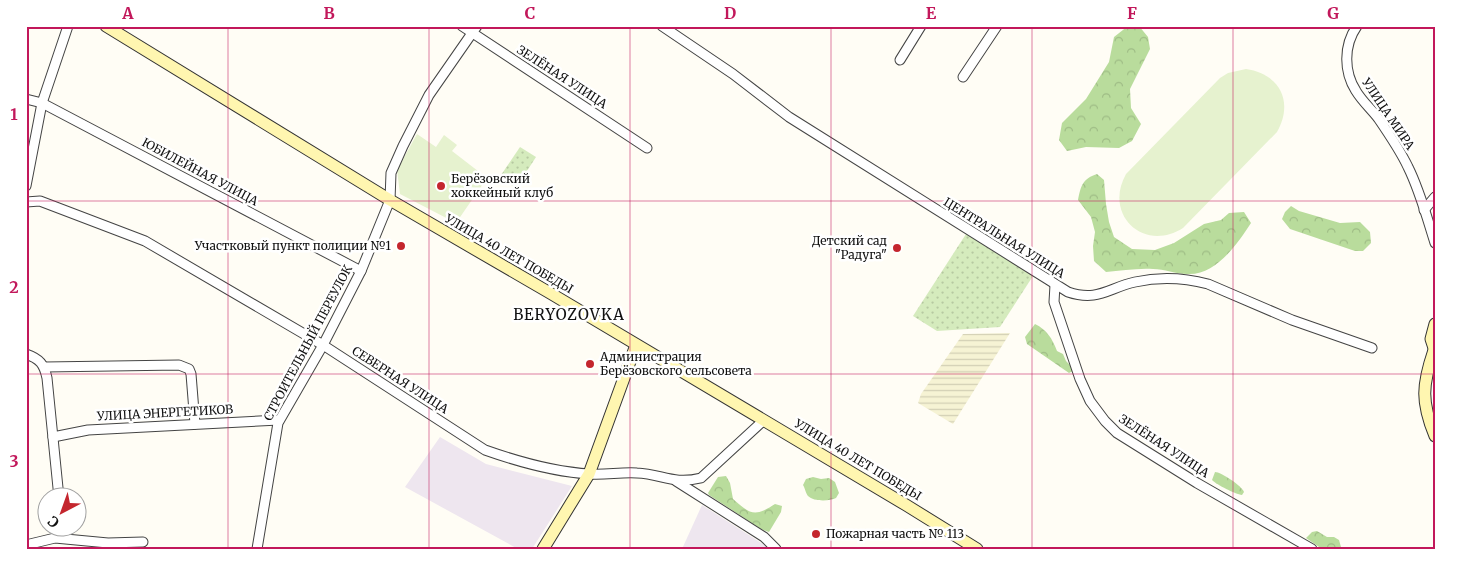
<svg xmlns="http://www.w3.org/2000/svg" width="1461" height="575" font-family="Merriweather,serif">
	<defs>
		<pattern id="farmland-rules" width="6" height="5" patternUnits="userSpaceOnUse" patternTransform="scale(1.25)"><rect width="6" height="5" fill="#f6f3d4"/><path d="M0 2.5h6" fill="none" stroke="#d2cfb5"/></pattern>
		<pattern id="green-dots" width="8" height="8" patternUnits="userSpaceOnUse" patternTransform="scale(1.25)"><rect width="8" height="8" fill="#d5ebbd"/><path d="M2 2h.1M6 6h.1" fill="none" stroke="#b6c8a1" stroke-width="1.8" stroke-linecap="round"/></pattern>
		<pattern id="forest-crowns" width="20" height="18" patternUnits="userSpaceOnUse" patternTransform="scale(1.25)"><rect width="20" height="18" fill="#b9dc9c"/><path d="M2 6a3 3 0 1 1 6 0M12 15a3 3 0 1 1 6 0" fill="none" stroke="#9ebc85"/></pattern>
	</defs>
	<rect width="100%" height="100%" fill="#fffdf5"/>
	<!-- industrial -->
	<g fill="#eee6ef">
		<path d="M 440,437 L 486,464 L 572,486 L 532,549 L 518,549 L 405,487 Z"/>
		<path d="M 702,505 L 769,548 L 769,549 L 682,549 Z"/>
	</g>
	<!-- farmland -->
	<path fill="url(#farmland-rules)" d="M 1010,333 L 953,424 L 918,403 L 921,394 L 963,334 Z"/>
	<!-- green -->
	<g fill="url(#green-dots)">
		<path d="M 520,147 L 536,157 L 516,188 L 499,178 Z"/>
		<path d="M 966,234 L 1033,276 L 1000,327 L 937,331 L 913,316 Z"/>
	</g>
	<!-- forest -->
	<g fill="url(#forest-crowns)">
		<path d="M 1128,26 L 1139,26 L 1148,37 L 1150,49 L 1130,89 L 1131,108 L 1141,124 L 1132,141 L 1119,148 L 1086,147 L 1067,151 L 1059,140 L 1062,123 L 1086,99 L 1109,62 L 1114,37 Z"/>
		<path d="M 1097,174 L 1104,180 L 1106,204 L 1109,222 L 1114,237 L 1132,249 L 1155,250 L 1174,243 L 1204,224 L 1221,220 L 1229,213 L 1244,212 L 1251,223 C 1238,243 1216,276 1187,274 C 1176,274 1164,269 1153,269 C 1137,268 1121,271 1106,272 L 1094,261 L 1093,246 L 1095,232 L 1091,217 L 1078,200 C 1081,186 1082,179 1097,174 Z"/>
		<path d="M 1291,206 L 1299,211 L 1340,223 L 1360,222 L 1370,232 L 1371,243 L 1363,251 L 1355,251 L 1290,229 L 1282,219 L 1285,212 Z"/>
		<path d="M 1035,324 C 1047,330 1052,338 1057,351 L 1063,354 L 1066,361 L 1073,368 L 1073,371 L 1069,373 L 1027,344 L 1025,337 Z"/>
		<path d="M 1215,472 C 1221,472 1242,486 1244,492 L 1242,495 C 1235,494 1217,485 1212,480 Z"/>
		<path d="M 726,476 L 730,483 L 733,499 C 751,515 755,517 775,504 L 782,506 L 781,512 L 769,532 L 761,529 L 709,495 L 708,493 L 718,477 Z"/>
		<path d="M 813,477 L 821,479 L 829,478 L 835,482 L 839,493 L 836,498 C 830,501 814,502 808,496 C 806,494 805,488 803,485 L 806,479 Z"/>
		<path d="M 1317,531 L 1327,537 L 1334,537 L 1339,540 L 1341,547 L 1340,549 L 1322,549 L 1306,538 L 1312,532 Z"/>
	</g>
	<!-- pitch -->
	<g fill="#e6f2cf">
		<path d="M 1246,69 C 1280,74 1294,102 1277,132 L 1183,228 C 1144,253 1103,215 1126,174 L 1220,78 L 1228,73 Z"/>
		<path d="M 417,134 L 436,147 L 444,135 L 457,145 L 452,151 L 487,178 L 456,223 L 400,194 L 397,170 Z"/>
	</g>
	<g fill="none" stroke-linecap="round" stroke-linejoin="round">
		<!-- street casing -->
		<g stroke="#444" stroke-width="11">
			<g id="street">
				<path d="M 462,26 L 647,148"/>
				<path d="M 662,26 L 733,74 L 789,117 L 1068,292 C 1098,302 1108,288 1135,282 C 1158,277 1185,278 1208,284 L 1292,320 L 1372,348"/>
				<path d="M 1357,26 C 1343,46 1344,72 1356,91 C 1362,101 1371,109 1378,118 C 1389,134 1400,150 1408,167 C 1420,191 1427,218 1435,243"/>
				<path d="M 900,60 L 921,26"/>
				<path d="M 963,77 L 997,26"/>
				<path d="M 26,99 L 42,103 L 361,271"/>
				<path d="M 26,186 L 42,103 L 68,26"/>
				<path d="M 26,202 L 40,201 L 145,241 L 323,345 L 485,450 C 519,462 554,472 590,474 C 606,475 621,472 637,473 C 662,474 673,485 701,478 L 764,420"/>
				<path d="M 1424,210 L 1435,197"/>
				<path d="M 1055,285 L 1054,302 L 1080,379 L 1090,401 L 1105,421 L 1117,433 L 1197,483 L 1312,549"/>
				<path d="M 26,354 C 40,359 44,364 47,378 L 59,498"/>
				<path d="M 45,367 L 179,365 L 189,369 L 191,374 L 195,424"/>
				<path d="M 53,437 L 88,430 L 279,420"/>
				<path d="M 676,481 L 764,537 L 776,549"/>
				<path d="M 30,544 L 55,538 L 108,543 L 143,542"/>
				<path d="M 257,549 L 278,423 L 323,345 L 361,271 L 390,200 L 391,173 L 403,146 L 429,95 L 477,26"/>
			</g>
		</g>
		<!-- secondary casing -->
		<g stroke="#333" stroke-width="13">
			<g id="secondary">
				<path d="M 106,26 L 390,200 L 550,293 L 906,505 L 977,549"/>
				<path d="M 1435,324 L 1431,339 L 1435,351"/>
				<path d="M 1434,350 C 1422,385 1421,402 1435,436"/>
				<path d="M 543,549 L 589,474 L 636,345"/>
			</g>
		</g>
		<!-- street -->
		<use href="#street" stroke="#fff" stroke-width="9"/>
		<!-- secondary -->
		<use href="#secondary" stroke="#fff6b0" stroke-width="11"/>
	</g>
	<!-- grid -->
	<path fill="none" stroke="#c2185b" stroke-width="1" stroke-opacity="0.55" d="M 228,26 L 228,549M 429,26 L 429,549M 630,26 L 630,549M 831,26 L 831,549M 1032,26 L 1032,549M 1233,26 L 1233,549M 26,201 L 1435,201M 26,374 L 1435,374"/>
	<!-- markers -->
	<g fill="#c4262e" stroke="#fff" stroke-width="2">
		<circle cx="441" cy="186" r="5"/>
		<circle cx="401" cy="246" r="5"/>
		<circle cx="897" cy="248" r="5"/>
		<circle cx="590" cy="364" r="5"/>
		<circle cx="816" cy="534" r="5"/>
	</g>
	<g text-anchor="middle" stroke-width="5" stroke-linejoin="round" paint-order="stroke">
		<!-- street labels -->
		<g font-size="12" fill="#111" stroke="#fff">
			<text transform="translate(562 77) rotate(33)" y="4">ЗЕЛЁНАЯ УЛИЦА</text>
			<text transform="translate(1388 114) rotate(56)" y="4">УЛИЦА МИРА</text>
			<text transform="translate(200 172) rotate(28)" y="4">ЮБИЛЕЙНАЯ УЛИЦА</text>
			<text transform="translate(1004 238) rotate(32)" y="4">ЦЕНТРАЛЬНАЯ УЛИЦА</text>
			<text transform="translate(509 254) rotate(30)" y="4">УЛИЦА 40 ЛЕТ ПОБЕДЫ</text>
			<text transform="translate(308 343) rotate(-62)" y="4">СТРОИТЕЛЬНЫЙ ПЕРЕУЛОК</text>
			<text transform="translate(400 380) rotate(33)" y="4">СЕВЕРНАЯ УЛИЦА</text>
			<text transform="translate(165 413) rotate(-3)" y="4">УЛИЦА ЭНЕРГЕТИКОВ</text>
			<text transform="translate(1164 446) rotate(33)" y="4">ЗЕЛЁНАЯ УЛИЦА</text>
			<text transform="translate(858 460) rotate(31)" y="4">УЛИЦА 40 ЛЕТ ПОБЕДЫ</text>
		</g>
		<!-- poi labels -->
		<g font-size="12" fill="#111" stroke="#fff" text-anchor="start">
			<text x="451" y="183">Берёзовский<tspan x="451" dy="14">хоккейный клуб</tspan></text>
			<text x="887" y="245" text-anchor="end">Детский сад<tspan x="887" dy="14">"Радуга"</tspan></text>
			<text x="391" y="250" text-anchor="end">Участковый пункт полиции №1</text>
			<text x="600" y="361">Администрация<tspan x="600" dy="14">Берёзовского сельсовета</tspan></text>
			<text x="826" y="538">Пожарная часть № 113</text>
		</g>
		<!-- quarter labels -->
		<g font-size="15" letter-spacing="1" fill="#111" stroke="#fff">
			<text x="569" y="320">BERYOZOVKA</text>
		</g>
	</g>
	<!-- border -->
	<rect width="1461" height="575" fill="none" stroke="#ffffff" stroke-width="55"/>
	<!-- north arrow -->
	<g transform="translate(62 512) rotate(221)"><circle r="24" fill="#ffffff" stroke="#a0a0a0"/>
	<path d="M0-4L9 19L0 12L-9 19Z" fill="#c4262e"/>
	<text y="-8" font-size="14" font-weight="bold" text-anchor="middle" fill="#111111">С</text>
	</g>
	<rect x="28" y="28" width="1406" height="520" fill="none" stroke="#c2185b" stroke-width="2"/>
	<g font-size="16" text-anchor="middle" font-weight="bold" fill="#c2185b">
		<text x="128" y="19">A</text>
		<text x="329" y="19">B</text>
		<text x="530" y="19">C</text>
		<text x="730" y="19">D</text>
		<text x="931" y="19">E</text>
		<text x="1132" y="19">F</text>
		<text x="1333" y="19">G</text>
		<text x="14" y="120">1</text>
		<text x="14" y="293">2</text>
		<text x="14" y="467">3</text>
	</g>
</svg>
